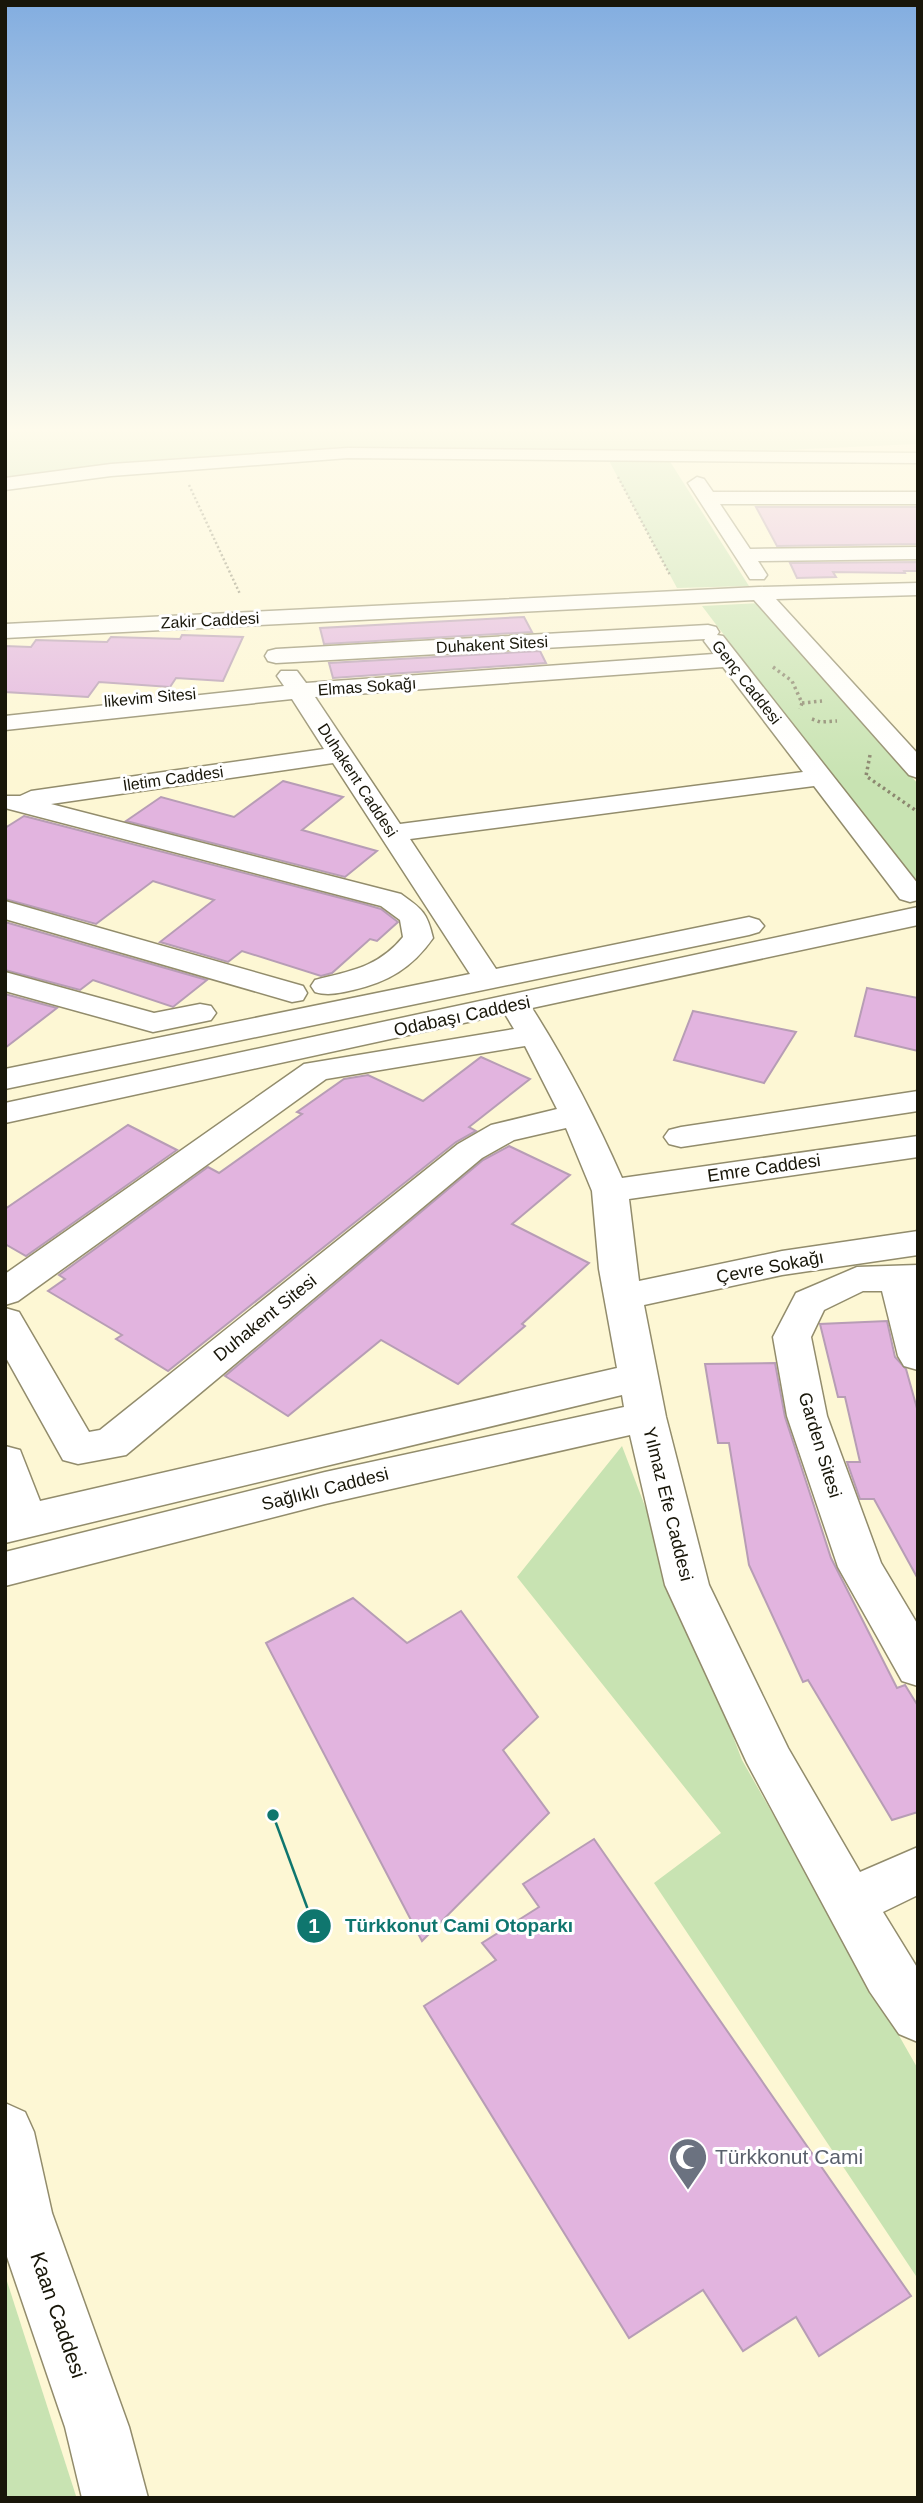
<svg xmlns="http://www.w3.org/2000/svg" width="923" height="2503" font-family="Helvetica,sans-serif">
	<rect width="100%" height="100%" fill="#fdf7d4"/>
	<!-- green -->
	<g fill="#c8e3b2">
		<path d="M 5,431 L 918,431 L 918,444 L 760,451 L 343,449 L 154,460 L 5,478 Z"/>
		<path d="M 608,459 L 669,460 L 749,586 L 677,588 Z"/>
		<path d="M 761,603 L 918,784 L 918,878 L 910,880 L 702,606 Z"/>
		<path d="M 622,1446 L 742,1760 L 918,2069 L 918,2279 L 654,1883 L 721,1833 L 517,1577 Z"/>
		<path d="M 5,2275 L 76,2496 L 70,2498 L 5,2498 Z"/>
	</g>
	<!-- building -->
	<g fill="#e2b4df" stroke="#b79db5" stroke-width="2">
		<path d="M 756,507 L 918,507 L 918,544 L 777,546 Z"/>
		<path d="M 918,562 L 918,571 L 904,571 L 905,573 L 833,572 L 836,577 L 797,578 L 790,563 Z"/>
		<path d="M 524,617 L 532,632 L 324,644 L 320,628 Z"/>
		<path d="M 182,635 L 243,637 L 223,681 L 176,678 L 170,687 L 99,682 L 88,697 L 5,692 L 5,646 L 31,647 L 36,640 L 107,642 L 111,637 L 180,639 Z"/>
		<path d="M 540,651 L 546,663 L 333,678 L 329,663 Z"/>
		<path d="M 283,781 L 343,797 L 302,830 L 377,851 L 345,877 L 126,821 L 161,797 L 234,817 Z"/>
		<path d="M 24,816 L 364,904 L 381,909 L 398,922 L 377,941 L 370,939 L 332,973 L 321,976 L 242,951 L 228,962 L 160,942 L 214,900 L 153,881 L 96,924 L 5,899 L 5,828 Z"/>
		<path d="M 5,922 L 207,980 L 173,1007 L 93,980 L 80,990 L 5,970 Z"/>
		<path d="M 867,988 L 918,998 L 918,1051 L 855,1036 Z"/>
		<path d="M 5,994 L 57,1008 L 5,1048 Z"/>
		<path d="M 693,1011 L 796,1032 L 764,1083 L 674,1060 Z"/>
		<path d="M 481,1057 L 530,1079 L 469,1127 L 476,1131 L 456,1142 L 168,1371 L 116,1339 L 122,1335 L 48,1291 L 65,1279 L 59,1275 L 208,1167 L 219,1173 L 302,1114 L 297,1112 L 344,1079 L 368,1075 L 423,1101 Z"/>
		<path d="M 128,1125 L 177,1150 L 26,1256 L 5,1244 L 5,1209 Z"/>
		<path d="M 509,1146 L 570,1175 L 512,1224 L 589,1263 L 522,1324 L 525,1326 L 458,1384 L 381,1340 L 288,1416 L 225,1376 L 483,1160 Z"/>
		<path d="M 887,1321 L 895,1357 L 906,1369 L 918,1412 L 918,1579 L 874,1499 L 860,1499 L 847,1462 L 860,1462 L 845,1397 L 838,1397 L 820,1324 Z"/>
		<path d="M 775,1363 L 785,1417 L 831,1558 L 897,1688 L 905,1685 L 918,1706 L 918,1812 L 892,1820 L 808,1680 L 803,1682 L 749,1565 L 729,1443 L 718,1443 L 705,1364 Z"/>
		<path d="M 353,1598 L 407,1643 L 461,1611 L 538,1717 L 503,1750 L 549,1813 L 422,1941 L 266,1643 Z"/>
		<path d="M 594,1839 L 911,2296 L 819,2356 L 796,2317 L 743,2351 L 703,2290 L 629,2338 L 424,2006 L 496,1960 L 482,1943 L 539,1907 L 523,1884 Z"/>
	</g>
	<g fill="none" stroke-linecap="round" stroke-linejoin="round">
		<!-- street casing -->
		<g stroke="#928c6c" stroke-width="3">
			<g id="street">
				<path d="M 348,448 L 918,453 L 918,463 L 348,458 L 111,476 L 5,490 L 5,478 L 111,464 Z"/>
				<path d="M 697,477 L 704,479 L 713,492 L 918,492 L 918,504 L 720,504 L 750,549 L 918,547 L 918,559 L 758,561 L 767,575 L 764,579 L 750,579 L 688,483 Z"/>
				<path d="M 918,583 L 918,595 L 776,599 L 918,754 L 918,778 L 909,775 L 754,600 L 5,638 L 5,624 L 759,587 Z"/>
				<path d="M 708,625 L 716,627 L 719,632 L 717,635 L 723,636 L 918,884 L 918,900 L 910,902 L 900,899 L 814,786 L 410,839 L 496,969 L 749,917 L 759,920 L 764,926 L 759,932 L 749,935 L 5,1089 L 5,1069 L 470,974 L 333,763 L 51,804 L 401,894 C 422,909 427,912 433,938 C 412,968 388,982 353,990 C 339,993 328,996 315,992 L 311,986 L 315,980 C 350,971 379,967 403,937 L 400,920 L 381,906 L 5,808 L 5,796 L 20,796 L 31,791 L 324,749 L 292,699 L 5,730 L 5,716 L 284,686 L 277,676 L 281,671 L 297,671 L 306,683 L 714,654 L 704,641 L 705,639 L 276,663 L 268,661 L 265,656 L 268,651 L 276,649 ZM 723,667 L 803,772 L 400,824 L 315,697 Z"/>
				<path d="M 5,901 L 303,986 L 307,993 L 303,1000 L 292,1002 L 5,919 Z"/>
				<path d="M 918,907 L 918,925 L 532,1008 C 567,1063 596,1119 622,1178 L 918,1136 L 918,1157 L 629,1199 L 639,1281 L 782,1251 L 918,1231 L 918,1255 L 782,1275 L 644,1305 L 666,1417 L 709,1585 L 788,1748 L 860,1872 L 918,1847 L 918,1895 L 883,1912 L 918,1969 L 918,2042 L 899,2034 L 870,1992 L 747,1763 L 665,1585 L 630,1435 L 325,1504 L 5,1586 L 5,1552 L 325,1472 L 624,1407 L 622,1395 L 5,1543 L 5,1446 L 20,1450 L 40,1501 L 617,1368 L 599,1269 L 592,1191 L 566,1128 L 514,1140 L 482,1158 L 126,1455 L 78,1464 L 63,1460 L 5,1356 L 5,1308 L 19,1312 L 89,1432 L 100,1430 L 458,1144 L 491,1125 L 557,1109 L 525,1046 L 326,1079 L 18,1301 L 5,1305 L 5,1274 L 304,1064 L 514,1029 L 505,1014 L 5,1123 L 5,1103 Z"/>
				<path d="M 5,972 L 154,1013 L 200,1004 L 211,1006 L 216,1013 L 211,1020 L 153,1032 L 5,991 Z"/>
				<path d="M 918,1091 L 918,1111 L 681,1147 L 669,1144 L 664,1137 L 669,1130 L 681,1127 Z"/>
				<path d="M 918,1265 L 918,1370 L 904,1366 L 898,1356 L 882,1291 L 863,1291 L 824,1310 L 811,1337 L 827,1416 L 881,1563 L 918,1625 L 918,1686 L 902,1681 L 838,1567 L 787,1416 L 773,1337 L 796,1293 L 857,1267 Z"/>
				<path d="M 5,2103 L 25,2112 L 34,2132 L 52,2213 L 129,2427 L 148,2498 L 82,2498 L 65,2427 L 5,2251 Z"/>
			</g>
		</g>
		<!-- path-far1 -->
		<g stroke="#8b876f" stroke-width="2.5" stroke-dasharray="2 2.5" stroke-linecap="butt">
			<path d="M 618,477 L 670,575"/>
			<path d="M 189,485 L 240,594"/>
		</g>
		<!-- path -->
		<g stroke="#8b876f" stroke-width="3.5" stroke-dasharray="2.5 3.5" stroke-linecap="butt">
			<path d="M 773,667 L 792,681 L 802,703 L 800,709"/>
			<path d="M 802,703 L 822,701"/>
			<path d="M 812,719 L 820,722 L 837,721"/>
			<path d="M 870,755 L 866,776 L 918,812"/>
		</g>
		<!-- street -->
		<use href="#street" fill="#fff" fill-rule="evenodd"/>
	</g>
	<!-- sky -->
	<linearGradient id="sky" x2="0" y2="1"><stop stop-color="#82ade0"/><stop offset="0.55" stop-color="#fefbec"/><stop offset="1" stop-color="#fefbec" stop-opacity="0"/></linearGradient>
	<rect width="923" height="781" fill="url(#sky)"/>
	<!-- icons -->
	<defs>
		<g id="mosque-pin" transform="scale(2.0125)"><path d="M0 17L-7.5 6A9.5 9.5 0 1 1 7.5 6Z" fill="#6b7280" stroke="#fff"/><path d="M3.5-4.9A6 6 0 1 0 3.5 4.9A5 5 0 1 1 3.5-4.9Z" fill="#fff"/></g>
	</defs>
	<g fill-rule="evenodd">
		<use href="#mosque-pin" x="688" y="2157"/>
	</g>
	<g text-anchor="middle" stroke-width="6" stroke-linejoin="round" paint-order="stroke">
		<!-- far-street labels -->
		<g font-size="16" fill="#181609" stroke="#fff">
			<text transform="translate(210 620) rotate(-3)" y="6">Zakir Caddesi</text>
			<text transform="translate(492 644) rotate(-3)" y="6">Duhakent Sitesi</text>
			<text transform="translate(747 682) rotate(52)" y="6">Genç Caddesi</text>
			<text transform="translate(367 686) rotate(-4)" y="6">Elmas Sokağı</text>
			<text transform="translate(150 697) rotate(-5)" y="6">likevim Sitesi</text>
			<text transform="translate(173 778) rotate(-8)" y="6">İletim Caddesi</text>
			<text transform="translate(358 780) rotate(57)" y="6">Duhakent Caddesi</text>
		</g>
		<!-- street labels -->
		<g font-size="18" fill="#181609" stroke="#fff">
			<text transform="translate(462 1016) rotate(-12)" y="6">Odabaşı Caddesi</text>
			<text transform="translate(764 1168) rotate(-8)" y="6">Emre Caddesi</text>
			<text transform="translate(770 1267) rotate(-11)" y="6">Çevre Sokağı</text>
			<text transform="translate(265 1318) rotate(-39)" y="6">Duhakent Sitesi</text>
			<text transform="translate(820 1445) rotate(73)" y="6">Garden Sitesi</text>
			<text transform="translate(325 1489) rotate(-14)" y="6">Sağlıklı Caddesi</text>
			<text transform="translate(668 1504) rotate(76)" y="6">Yılmaz Efe Caddesi</text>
		</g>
		<!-- near-worship labels -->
		<g font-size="21" fill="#5b616d" stroke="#fff" text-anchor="start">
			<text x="715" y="2164">Türkkonut Cami</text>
		</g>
		<!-- near-street labels -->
		<g font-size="21" fill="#181609" stroke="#fff">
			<text transform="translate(58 2315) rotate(71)" y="7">Kaan Caddesi</text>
		</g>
	</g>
	<!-- callouts -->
	<path fill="none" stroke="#0f766e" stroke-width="2.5" d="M273 1815L314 1926"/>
	<g fill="#0f766e" stroke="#fff" stroke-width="2.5">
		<circle cx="273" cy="1815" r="7"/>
		<circle cx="314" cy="1926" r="18"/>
	</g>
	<g font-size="21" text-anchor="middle" font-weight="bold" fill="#fff">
		<text x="314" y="1933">1</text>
	</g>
	<g font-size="19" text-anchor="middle" font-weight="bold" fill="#0f766e" stroke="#fff" stroke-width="6" stroke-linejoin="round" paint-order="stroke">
		<text x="459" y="1932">Türkkonut Cami Otoparkı</text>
	</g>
	<!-- border -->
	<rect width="923" height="2503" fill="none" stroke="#181609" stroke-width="14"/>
</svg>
